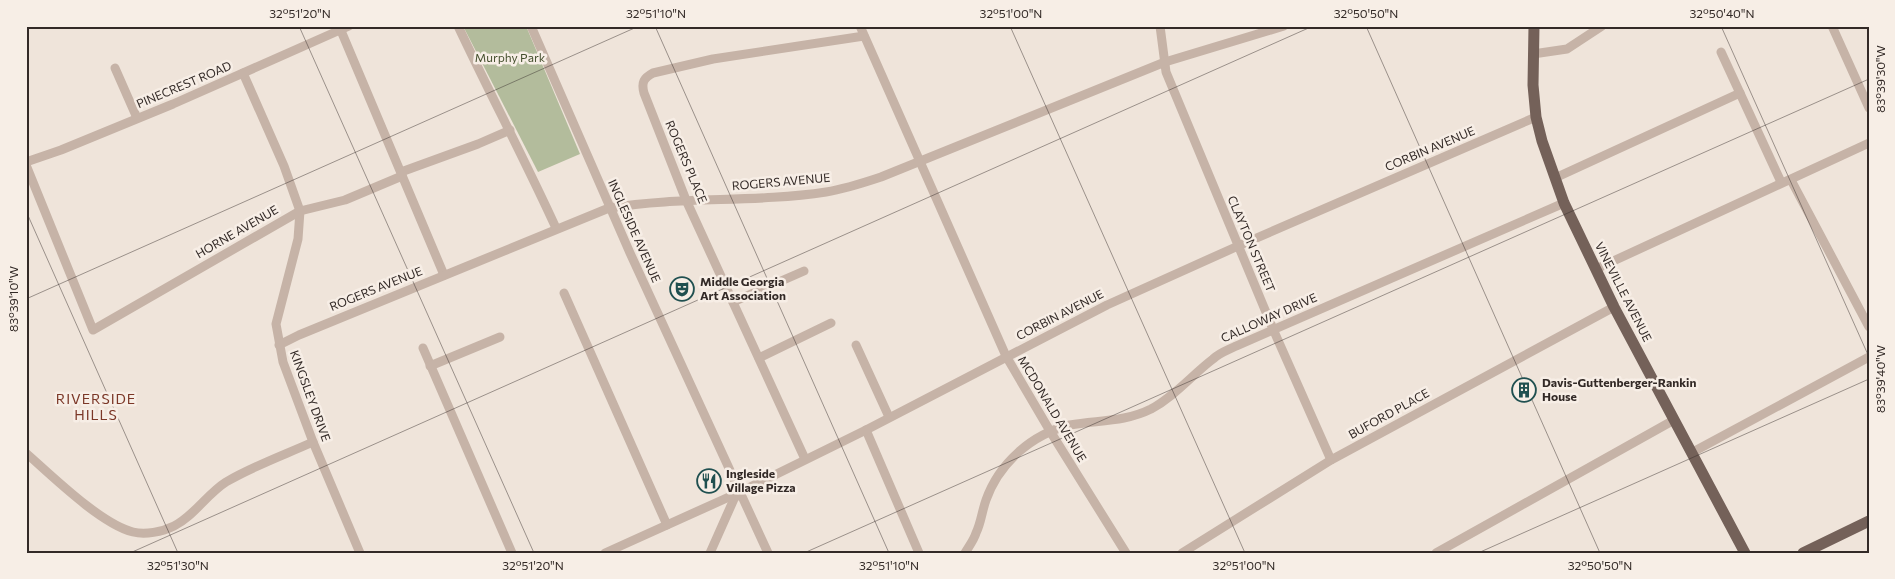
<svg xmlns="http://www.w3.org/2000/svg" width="1895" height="579" font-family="Commissioner,sans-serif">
	<rect width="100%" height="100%" fill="#efe4da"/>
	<!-- green -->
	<path fill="#b3bc9c" d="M 463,26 L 526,26 L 580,154 L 538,172 Z"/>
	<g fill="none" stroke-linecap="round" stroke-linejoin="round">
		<!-- minor -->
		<g stroke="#c6b3a7" stroke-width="9">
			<path d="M 339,26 L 444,275"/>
			<path d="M 458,26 C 490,94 525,160 556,228"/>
			<path d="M 531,26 L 630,253 L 768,553"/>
			<path d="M 860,26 L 1006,356 L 1050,431 L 1126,553"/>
			<path d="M 1160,26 L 1166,72 L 1273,329 L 1331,460"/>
			<path d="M 1832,26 L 1869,108"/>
			<path d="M 1721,52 L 1781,182"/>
			<path d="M 1533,54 L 1567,49 L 1602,26"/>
			<path d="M 115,68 L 137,118"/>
			<path d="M 243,73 L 284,166 L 300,211 L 298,239 L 276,324 L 283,362 L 313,442 L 360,553"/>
			<path d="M 26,162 L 61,150 L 173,104 L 349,26"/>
			<path d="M 26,165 L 93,330 L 300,211 L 345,200 L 402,176"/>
			<path d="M 401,172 L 478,144 L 510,130"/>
			<path d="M 1555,178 L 1740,93"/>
			<path d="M 1791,180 L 1869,327"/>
			<path d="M 1596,269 L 1869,143"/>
			<path d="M 564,293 L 667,525"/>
			<path d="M 733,302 L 804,271"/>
			<path d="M 279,345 L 299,335 L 609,208 C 681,196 754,203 826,192 C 845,189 863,183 881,177 L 1165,62 L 1284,26"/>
			<path d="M 856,345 L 889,417"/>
			<path d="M 423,348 L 512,553"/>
			<path d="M 759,358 L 831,323"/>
			<path d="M 430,366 L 500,337"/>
			<path d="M 866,430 L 919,553"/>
			<path d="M 26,453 C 52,476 101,524 133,532 C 145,535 162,532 174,526 C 194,516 207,494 226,482 C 253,466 284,455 313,442"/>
			<path d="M 1691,453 L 1869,357"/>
			<path d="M 805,459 L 686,200 L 644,93 C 641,82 644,78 653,73 L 713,59 L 864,36"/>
			<path d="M 605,553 L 740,492 L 866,430 L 1107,305 L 1238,246 L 1536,117"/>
			<path d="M 710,553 L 734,499 L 738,494"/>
			<path d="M 965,553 C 969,546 974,540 976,533 C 981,523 982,511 986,500 C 999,463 1032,434 1070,425 C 1098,420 1125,422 1151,409 C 1175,396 1192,375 1213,359 C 1219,353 1228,350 1236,346 L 1564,203"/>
			<path d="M 1182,553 L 1331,460 L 1614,307"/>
			<path d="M 1436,553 L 1674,420"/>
		</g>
		<!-- major -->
		<g stroke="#746159" stroke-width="11">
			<path d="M 1534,26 L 1533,85 L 1536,117 L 1542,141 L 1564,203 L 1614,307 L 1745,553"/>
			<path d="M 1803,553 L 1869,521"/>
		</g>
	</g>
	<!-- ticks -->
	<path fill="none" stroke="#332a27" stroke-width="1" stroke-opacity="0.45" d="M 299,26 L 534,553M 655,26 L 889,553M 1010,26 L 1245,553M 1366,26 L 1600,553M 1721,26 L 1869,357M 26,211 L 178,553M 26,299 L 639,26M 130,553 L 1313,26M 804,553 L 1869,79M 1478,553 L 1869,379"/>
	<!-- icons -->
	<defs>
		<g id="theatre-ring" transform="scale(1.25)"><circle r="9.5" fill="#f7eee6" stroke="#205050" stroke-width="1.5"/><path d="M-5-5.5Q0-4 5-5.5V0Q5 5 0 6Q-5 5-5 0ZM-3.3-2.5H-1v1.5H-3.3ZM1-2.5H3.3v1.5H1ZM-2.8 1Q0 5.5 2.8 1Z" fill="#205050"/></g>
		<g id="building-ring" transform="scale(1.25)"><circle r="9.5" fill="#f7eee6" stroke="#205050" stroke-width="1.5"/><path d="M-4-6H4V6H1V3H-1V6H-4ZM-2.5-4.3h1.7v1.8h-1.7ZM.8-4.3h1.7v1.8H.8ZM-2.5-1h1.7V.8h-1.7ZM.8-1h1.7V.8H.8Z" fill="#205050"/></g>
		<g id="restaurant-ring" transform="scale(1.25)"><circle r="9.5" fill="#f7eee6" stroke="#205050" stroke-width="1.5"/><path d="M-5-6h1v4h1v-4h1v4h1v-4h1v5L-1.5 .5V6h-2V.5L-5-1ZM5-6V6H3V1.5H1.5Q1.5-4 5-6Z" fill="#205050"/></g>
	</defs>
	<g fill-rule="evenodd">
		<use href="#theatre-ring" x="682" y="289"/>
		<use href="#building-ring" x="1524" y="390"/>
		<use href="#restaurant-ring" x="709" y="481"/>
	</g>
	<g text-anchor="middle" stroke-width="5" stroke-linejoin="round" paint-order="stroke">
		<!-- park labels -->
		<g font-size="12" fill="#444f2d" stroke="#f7eee6">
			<text x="510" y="62">Murphy Park</text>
		</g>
		<!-- street labels -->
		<g font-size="12" fill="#332a27" stroke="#f7eee6">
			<text transform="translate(184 85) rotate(-23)" y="4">PINECREST ROAD</text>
			<text transform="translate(1430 149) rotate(-23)" y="4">CORBIN AVENUE</text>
			<text transform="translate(686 162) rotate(67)" y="4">ROGERS PLACE</text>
			<text transform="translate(781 182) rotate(-5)" y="4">ROGERS AVENUE</text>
			<text transform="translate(634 231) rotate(66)" y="4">INGLESIDE AVENUE</text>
			<text transform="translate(237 232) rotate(-30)" y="4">HORNE AVENUE</text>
			<text transform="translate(1251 244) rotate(67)" y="4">CLAYTON STREET</text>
			<text transform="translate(376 289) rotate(-22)" y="4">ROGERS AVENUE</text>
			<text transform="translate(1623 292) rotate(63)" y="4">VINEVILLE AVENUE</text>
			<text transform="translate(1060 315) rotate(-27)" y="4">CORBIN AVENUE</text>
			<text transform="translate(1269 318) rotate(-24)" y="4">CALLOWAY DRIVE</text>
			<text transform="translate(310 396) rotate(70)" y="4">KINGSLEY DRIVE</text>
			<text transform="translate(1052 409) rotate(59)" y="4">MCDONALD AVENUE</text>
			<text transform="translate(1389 414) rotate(-29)" y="4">BUFORD PLACE</text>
		</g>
		<!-- poi labels -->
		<g font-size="12" font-weight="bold" fill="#332a27" stroke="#f7eee6" text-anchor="start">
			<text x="700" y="286">Middle Georgia<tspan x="700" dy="14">Art Association</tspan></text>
			<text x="1542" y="387">Davis-Guttenberger-Rankin<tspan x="1542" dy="14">House</tspan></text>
			<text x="726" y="478">Ingleside<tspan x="726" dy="14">Village Pizza</tspan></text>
		</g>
		<!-- neighbourhood labels -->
		<g font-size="14" letter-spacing="1" fill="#7b3727" stroke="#f7eee6">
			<text x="96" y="404">RIVERSIDE<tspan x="96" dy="16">HILLS</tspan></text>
		</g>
	</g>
	<!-- border -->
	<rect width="1895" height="579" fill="none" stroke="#f7eee6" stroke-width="55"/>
	<rect x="28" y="28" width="1840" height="524" fill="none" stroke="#332a27" stroke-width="2"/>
	<g font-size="12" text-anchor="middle" fill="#332a27">
		<text x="300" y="18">32°51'20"N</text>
		<text x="656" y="18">32°51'10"N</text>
		<text x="1011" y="18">32°51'00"N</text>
		<text x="1366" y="18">32°50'50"N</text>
		<text x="1722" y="18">32°50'40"N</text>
		<text transform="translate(1881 79) rotate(-90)" y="4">83°39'30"W</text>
		<text transform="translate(14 299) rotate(-90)" y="4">83°39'10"W</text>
		<text transform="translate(1881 379) rotate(-90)" y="4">83°39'40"W</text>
		<text x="178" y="570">32°51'30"N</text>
		<text x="533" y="570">32°51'20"N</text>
		<text x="889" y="570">32°51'10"N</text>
		<text x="1244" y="570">32°51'00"N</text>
		<text x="1600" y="570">32°50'50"N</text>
	</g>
</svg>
